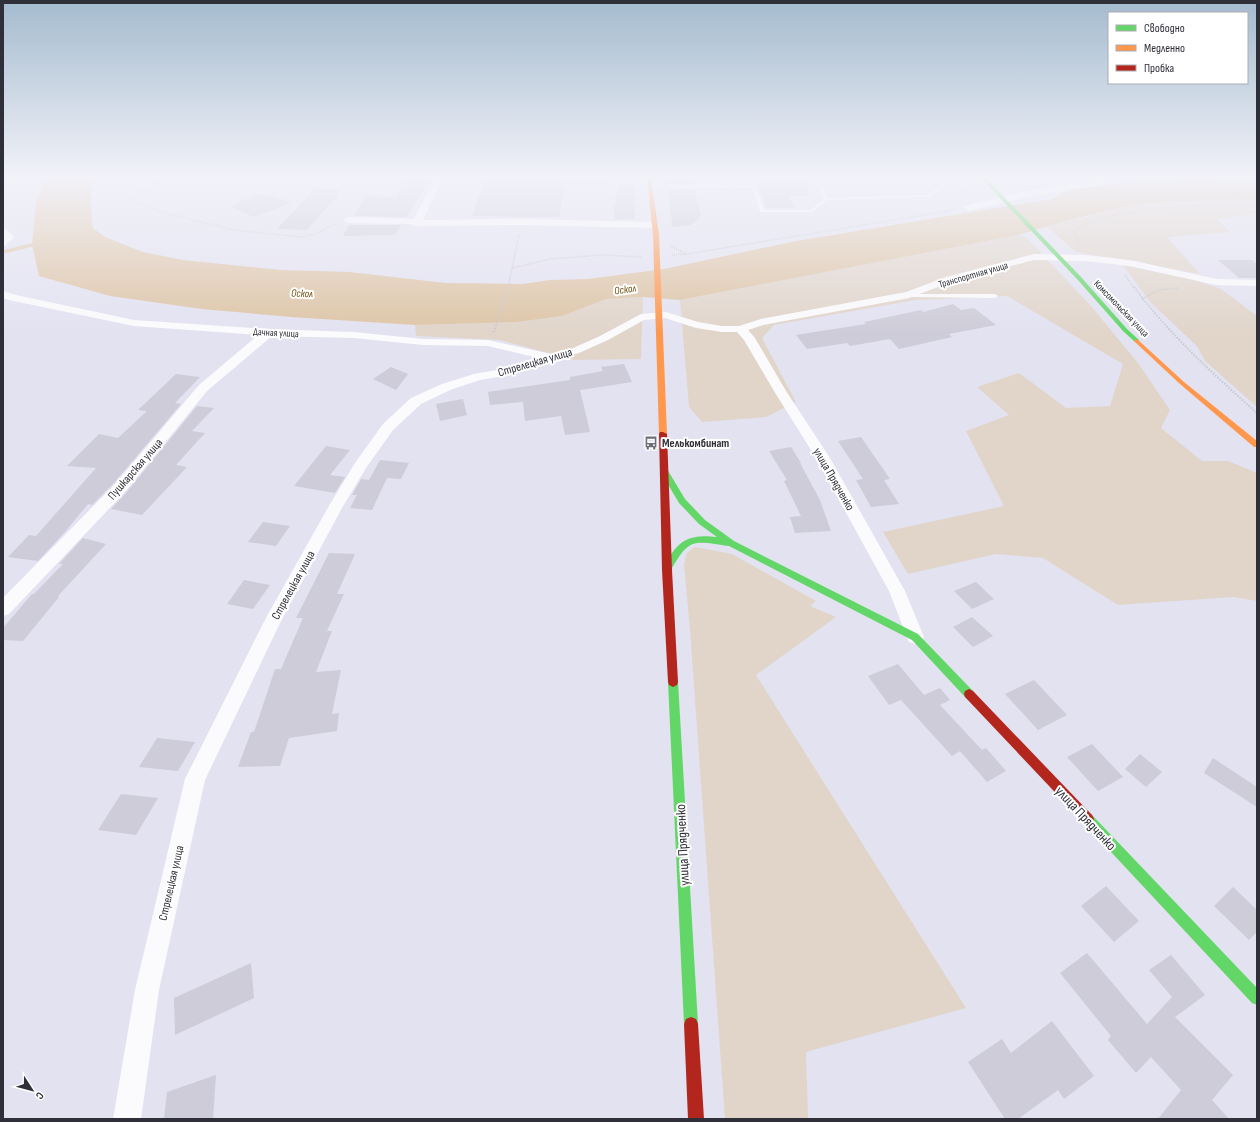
<svg xmlns="http://www.w3.org/2000/svg" width="1260" height="1122" font-family="'Sofia Sans Condensed',sans-serif">
	<rect width="100%" height="100%" fill="#e3e2f1"/>
	<!-- green -->
	<g fill="#e1d5ca">
		<path d="M 1239,199 L 1257,200 L 1257,214 L 1217,219 L 1230,232 L 1167,237 L 1200,274 L 1076,252 L 1047,227 L 1140,203 Z"/>
		<path d="M 1018,235 L 1027,238 L 1091,306 L 1138,363 L 1170,410 L 1161,428 L 1202,461 L 1228,461 L 1257,473 L 1257,601 L 1233,597 L 1118,605 L 1043,558 L 996,554 L 908,574 L 883,532 L 1004,506 L 966,431 L 1009,415 L 977,387 L 1019,373 L 1066,408 L 1110,406 L 1123,364 L 1007,296 L 916,300 L 774,325 L 762,338 L 796,402 L 766,417 L 702,422 L 689,407 L 680,300 Z"/>
		<path d="M 1123,265 L 1198,281 L 1221,289 L 1257,316 L 1257,407 L 1205,361 L 1197,346 L 1151,303 Z"/>
		<path d="M 643,297 L 641,359 L 575,360 L 500,340 L 416,336 L 415,325 L 517,322 L 562,316 L 606,299 Z"/>
		<path d="M 695,547 L 732,554 L 816,601 L 810,606 L 836,617 L 756,675 L 966,1008 L 806,1052 L 808,1119 L 725,1119 L 690,630 L 684,564 L 687,553 Z"/>
	</g>
	<!-- water -->
	<path fill="#dec5a6" d="M 46,176 L 97,176 C 96,177 93,180 93,181 C 89,188 92,219 93,228 L 105,237 L 143,252 L 183,260 L 281,270 L 349,272 L 446,283 L 523,284 L 550,280 L 588,279 L 664,269 L 796,241 L 1052,199 L 1070,189 L 1150,181 L 1201,179 L 1257,184 L 1257,200 L 1239,199 L 1140,203 L 1074,219 L 1018,235 L 680,300 L 643,297 L 606,299 L 562,316 L 517,322 L 415,325 L 291,317 L 202,309 L 110,296 L 39,276 L 32,244 L 36,203 Z"/>
	<g fill="none" stroke-linecap="round" stroke-linejoin="round">
		<!-- stream -->
		<path stroke="#dec5a6" stroke-width="3.5" d="M 3,252 L 40,243"/>
	</g>
	<!-- building -->
	<g fill="#cdccd8">
		<path d="M 487,176 L 566,176 L 559,217 L 472,216 Z"/>
		<path d="M 668,176 L 693,176 L 694,184 L 669,184 Z"/>
		<path d="M 408,177 L 432,177 L 406,217 L 354,216 L 366,196 L 396,197 Z"/>
		<path d="M 758,180 L 804,180 L 810,196 L 789,196 L 794,208 L 766,208 Z"/>
		<path d="M 618,184 L 634,184 L 635,219 L 615,219 L 614,209 Z"/>
		<path d="M 315,189 L 341,190 L 336,195 L 338,195 L 307,230 L 277,229 Z"/>
		<path d="M 669,189 L 694,189 L 701,216 L 699,217 L 699,219 L 690,225 L 672,227 Z"/>
		<path d="M 261,193 L 292,203 L 253,217 L 230,206 Z"/>
		<path d="M 349,225 L 401,225 L 395,235 L 343,236 Z"/>
		<path d="M 1218,260 L 1252,260 L 1257,264 L 1257,278 L 1239,278 Z"/>
		<path d="M 953,304 L 961,310 L 974,308 L 996,325 L 949,334 L 952,337 L 899,349 L 890,339 L 850,346 L 847,343 L 807,349 L 796,335 L 866,324 L 864,322 L 921,310 L 923,312 Z"/>
		<path d="M 624,364 L 632,382 L 580,390 L 590,432 L 565,435 L 561,416 L 525,421 L 523,402 L 490,405 L 488,392 L 570,380 L 570,377 L 603,371 L 601,367 Z"/>
		<path d="M 391,367 L 408,374 L 396,390 L 373,379 Z"/>
		<path d="M 176,374 L 200,377 L 175,403 L 181,404 L 114,483 L 92,505 L 88,504 L 64,533 L 38,561 L 8,557 L 29,535 L 36,536 L 96,468 L 67,466 L 99,434 L 118,438 L 147,411 L 138,410 Z"/>
		<path d="M 463,399 L 467,415 L 440,421 L 436,404 Z"/>
		<path d="M 197,406 L 214,408 L 192,431 L 205,433 L 176,465 L 187,467 L 142,515 L 111,509 L 126,493 Z"/>
		<path d="M 861,437 L 890,479 L 884,480 L 899,504 L 871,507 L 856,480 L 863,479 L 838,441 Z"/>
		<path d="M 326,446 L 350,450 L 330,475 L 345,477 L 335,493 L 294,486 Z"/>
		<path d="M 791,447 L 801,463 L 800,463 L 820,500 L 831,531 L 795,533 L 790,517 L 801,516 L 784,481 L 787,480 L 769,451 Z"/>
		<path d="M 380,460 L 409,463 L 401,479 L 387,478 L 372,510 L 350,508 L 357,495 L 352,495 L 361,479 L 369,480 Z"/>
		<path d="M 263,522 L 290,526 L 276,546 L 248,542 Z"/>
		<path d="M 83,538 L 106,544 L 58,596 L 59,597 L 23,641 L 3,640 L 3,628 L 32,594 L 34,594 L 63,564 L 59,564 Z"/>
		<path d="M 329,553 L 355,554 L 337,594 L 344,594 L 327,631 L 332,631 L 316,672 L 341,670 L 332,714 L 339,713 L 337,731 L 289,738 L 280,766 L 238,767 L 251,732 L 254,732 L 275,669 L 281,669 L 303,618 L 296,618 Z"/>
		<path d="M 244,580 L 270,585 L 253,609 L 227,604 Z"/>
		<path d="M 976,582 L 994,599 L 972,609 L 954,591 Z"/>
		<path d="M 972,617 L 993,636 L 973,647 L 953,627 Z"/>
		<path d="M 898,664 L 924,695 L 940,688 L 950,700 L 940,705 L 982,750 L 986,748 L 1006,771 L 987,782 L 960,751 L 952,756 L 901,700 L 889,705 L 868,676 Z"/>
		<path d="M 1034,680 L 1067,715 L 1038,730 L 1005,694 Z"/>
		<path d="M 157,738 L 195,742 L 178,771 L 139,767 Z"/>
		<path d="M 1092,744 L 1123,777 L 1098,791 L 1067,757 Z"/>
		<path d="M 1140,754 L 1162,772 L 1146,787 L 1125,769 Z"/>
		<path d="M 1213,758 L 1257,787 L 1257,807 L 1204,773 Z"/>
		<path d="M 121,794 L 158,798 L 136,835 L 98,830 Z"/>
		<path d="M 1106,886 L 1139,921 L 1114,942 L 1081,906 Z"/>
		<path d="M 1233,887 L 1257,910 L 1257,932 L 1249,940 L 1214,906 Z"/>
		<path d="M 1087,953 L 1147,1024 L 1172,997 L 1149,970 L 1171,955 L 1205,995 L 1175,1017 L 1233,1075 L 1212,1100 L 1229,1119 L 1158,1119 L 1181,1090 L 1151,1057 L 1136,1073 L 1108,1040 L 1111,1036 L 1060,973 Z"/>
		<path d="M 251,963 L 254,998 L 175,1035 L 174,998 Z"/>
		<path d="M 1052,1021 L 1094,1076 L 1064,1099 L 1058,1090 L 1018,1119 L 1005,1119 L 968,1062 L 1002,1039 L 1011,1053 Z"/>
		<path d="M 216,1075 L 213,1119 L 164,1119 L 167,1092 Z"/>
	</g>
	<g fill="none" stroke-linecap="round" stroke-linejoin="round">
		<!-- path-far1 -->
		<g stroke="#c8c8cc" stroke-width="1.5" stroke-dasharray="1 1" stroke-linecap="butt">
			<path d="M 170,176 L 128,200 L 165,213 L 234,230 L 301,237 L 315,234 L 336,224"/>
			<path d="M 956,176 L 963,196"/>
			<path d="M 487,183 L 635,181"/>
			<path d="M 671,246 L 686,254"/>
			<path d="M 1080,247 L 1073,231 L 1102,218 L 1135,211 L 1182,206 L 1235,204 L 1257,206"/>
			<path d="M 672,255 L 687,254 L 955,210"/>
			<path d="M 513,268 L 550,259 L 603,255 L 641,257"/>
			<path d="M 1125,275 L 1134,288"/>
			<path d="M 508,288 L 519,234"/>
		</g>
		<!-- path -->
		<g stroke="#c8c8cc" stroke-width="2" stroke-dasharray="1.5 1.5" stroke-linecap="butt">
			<path d="M 1134,287 C 1169,334 1213,374 1257,413"/>
			<path d="M 1142,299 L 1159,290 L 1179,288"/>
			<path d="M 494,332 L 508,287"/>
		</g>
		<!-- lane -->
		<g fill="#fbfbfd" fill-rule="evenodd">
			<path d="M 749,176 L 753,176 L 764,210 L 811,210 L 824,199 L 815,178 L 767,177 L 765,176 L 864,177 L 862,178 L 820,178 L 828,198 L 927,195 L 941,186 L 938,176 L 942,176 L 945,186 L 928,197 L 827,200 L 812,212 L 760,212 L 753,188 L 649,187 L 647,186 L 649,185 L 752,186 Z"/>
			<path d="M 907,294 L 995,294 L 998,296 L 995,298 L 909,297 L 907,296 Z"/>
		</g>
		<!-- street -->
		<g fill="#fbfbfd" fill-rule="evenodd">
			<path d="M 436,176 L 444,176 L 423,220 L 521,219 L 654,222 L 659,225 L 654,228 L 521,225 L 417,226 L 411,224 L 348,223 L 343,220 L 348,217 L 414,219 Z"/>
			<path d="M 1120,176 L 1140,176 L 1136,178 L 1026,197 L 968,211 L 964,208 L 965,206 L 1026,191 Z"/>
			<path d="M 3,228 L 6,229 L 14,237 L 6,245 L 3,246 Z"/>
			<path d="M 1034,254 L 1085,255 L 1113,258 L 1135,261 L 1216,279 L 1257,280 L 1257,286 L 1216,285 L 1135,267 L 1113,264 L 1085,261 L 1034,260 L 954,281 L 909,298 L 763,325 L 748,330 L 755,338 L 786,391 L 830,458 L 905,591 L 924,637 L 921,642 L 915,644 L 909,642 L 889,591 L 816,458 L 774,391 L 744,340 L 737,332 L 722,332 L 696,328 L 665,318 L 644,320 L 608,340 L 579,353 L 514,374 L 480,380 L 450,390 L 421,404 L 393,430 L 366,468 L 342,508 L 280,623 L 205,780 L 159,990 L 141,1119 L 113,1119 L 135,990 L 185,779 L 267,616 L 330,504 L 355,463 L 383,424 L 411,398 L 442,384 L 474,374 L 508,368 L 538,358 L 488,346 L 423,345 L 354,338 L 272,336 L 207,391 L 125,492 L 9,614 L 3,616 L 3,598 L 115,484 L 199,385 L 258,335 L 134,326 L 9,300 L 3,298 L 3,291 L 16,295 L 134,320 L 269,329 L 354,332 L 423,339 L 488,340 L 551,354 L 571,349 L 600,336 L 641,314 L 666,312 L 698,322 L 722,326 L 739,326 L 761,319 L 906,292 L 946,277 Z"/>
		</g>
		<!-- fast -->
		<g fill="#63d668" fill-rule="evenodd">
			<path d="M 979,176 L 984,176 L 1081,277 L 1127,329 L 1139,340 L 1139,342 L 1135,342 L 1123,331 L 1077,279 Z"/>
			<path d="M 664,468 L 667,469 L 685,499 L 705,520 L 734,541 L 918,634 L 973,691 L 974,694 L 973,697 L 969,699 L 965,697 L 912,640 L 729,546 C 693,541 689,537 670,572 L 664,572 L 662,570 C 676,543 685,533 717,537 L 699,524 L 679,503 L 660,471 Z"/>
			<path d="M 673,677 L 677,679 L 678,682 L 698,1024 L 696,1029 L 691,1031 L 686,1029 L 684,1024 L 668,682 L 669,679 Z"/>
			<path d="M 1088,813 L 1092,815 L 1257,988 L 1257,1005 L 1252,1003 L 1084,823 L 1082,819 L 1084,815 Z"/>
		</g>
		<!-- slow -->
		<g fill="#ff974d" fill-rule="evenodd">
			<path d="M 647,176 L 651,176 L 659,235 L 667,434 L 663,436 L 659,434 L 653,235 Z"/>
			<path d="M 1137,339 L 1184,382 L 1257,441 L 1257,447 L 1254,447 L 1180,384 L 1135,342 L 1134,341 Z"/>
		</g>
		<!-- jam -->
		<g fill="#b3261e" fill-rule="evenodd">
			<path d="M 660,432 L 663,432 L 667,434 L 672,570 L 678,682 L 677,685 L 673,687 L 669,685 L 668,682 L 662,570 L 659,434 Z"/>
			<path d="M 969,689 L 973,691 L 1092,815 L 1094,819 L 1092,823 L 1088,825 L 1084,823 L 965,697 L 964,694 L 965,691 Z"/>
			<path d="M 691,1017 L 696,1019 L 698,1024 L 704,1119 L 688,1119 L 684,1024 L 686,1019 Z"/>
		</g>
	</g>
	<!-- sky -->
	<linearGradient id="sky" x2="0" y2="1"><stop stop-color="#a4bbce"/><stop offset="0.53" stop-color="#f2f2f9"/><stop offset="1" stop-color="#f2f2f9" stop-opacity="0"/></linearGradient>
	<rect width="1260" height="333" fill="url(#sky)"/>
	<!-- icons -->
	<defs>
		<g id="bus-bare" transform="scale(1.08)"><path d="M-5-6H5V4H4V6H2V4H-2V6H-4V4H-5ZM-3.5-4V0h7V-4ZM-3.5 1.2v1.5H-2V1.2ZM2 1.2v1.5H3.5V1.2Z" fill="#6e6e79" stroke="#fff" stroke-width="2.5" paint-order="stroke"/></g>
	</defs>
	<g fill-rule="evenodd">
		<use href="#bus-bare" x="651" y="443"/>
	</g>
	<g text-anchor="middle" stroke-width="4" stroke-linejoin="round" paint-order="stroke">
		<!-- far-street labels -->
		<g font-size="10" fill="#2f2f39" stroke="#fff">
			<text transform="translate(973 274) rotate(-16)" y="4">Транспортная улица</text>
			<text transform="translate(1122 308) rotate(46)" y="4">Комсомольская улица</text>
			<text transform="translate(276 332) rotate(3)" y="4">Дачная улица</text>
		</g>
		<!-- far-water labels -->
		<g font-size="11" font-style="italic" fill="#724f14" stroke="#fff">
			<text transform="translate(625 289) rotate(-8)" y="4">Оскол</text>
			<text transform="translate(302 293) rotate(2)" y="4">Оскол</text>
		</g>
		<!-- street labels -->
		<g font-size="12" fill="#2f2f39" stroke="#fff">
			<text transform="translate(535 362) rotate(-16)" y="4">Стрелецкая улица</text>
			<text transform="translate(135 469) rotate(-49)" y="4">Пушкарская улица</text>
			<text transform="translate(834 479) rotate(60)" y="4">улица Прядченко</text>
			<text transform="translate(293 585) rotate(-61)" y="4">Стрелецкая улица</text>
			<text transform="translate(171 883) rotate(-77)" y="4">Стрелецкая улица</text>
		</g>
		<!-- poi labels -->
		<g font-size="12" font-weight="bold" fill="#2f2f39" stroke="#fff" text-anchor="start">
			<text x="662" y="447">Мелькомбинат</text>
		</g>
		<!-- near-street labels -->
		<g font-size="14" fill="#2f2f39" stroke="#fff">
			<text transform="translate(1086 818) rotate(47)" y="5">улица Прядченко</text>
			<text transform="translate(682 845) rotate(-93)" y="5">улица Прядченко</text>
		</g>
	</g>
	<!-- border -->
	<rect width="1260" height="1122" fill="none" stroke="#2f2f39" stroke-width="8"/>
	<!-- legend -->
	<rect x="1108" y="12" width="140" height="72" fill="#ffffff" stroke="#acacb0"/>
	<rect x="1116" y="25" width="20" height="6" fill="#63d668" stroke="#acacb0"/>
	<text x="1144" y="32" font-size="12" fill="#2f2f39">Свободно</text>
	<rect x="1116" y="45" width="20" height="6" fill="#ff974d" stroke="#acacb0"/>
	<text x="1144" y="52" font-size="12" fill="#2f2f39">Медленно</text>
	<rect x="1116" y="65" width="20" height="6" fill="#b3261e" stroke="#acacb0"/>
	<text x="1144" y="72" font-size="12" fill="#2f2f39">Пробка</text>
	<!-- north arrow -->
	<g transform="translate(32 1090) rotate(126)" stroke="#ffffff" stroke-width="3" paint-order="stroke">
	<path d="M0-3L7 15L0 10L-7 15Z" fill="#2f2f39"/>
	<text y="-6" font-size="11" font-weight="bold" text-anchor="middle" fill="#2f2f39">С</text>
	</g>
</svg>
